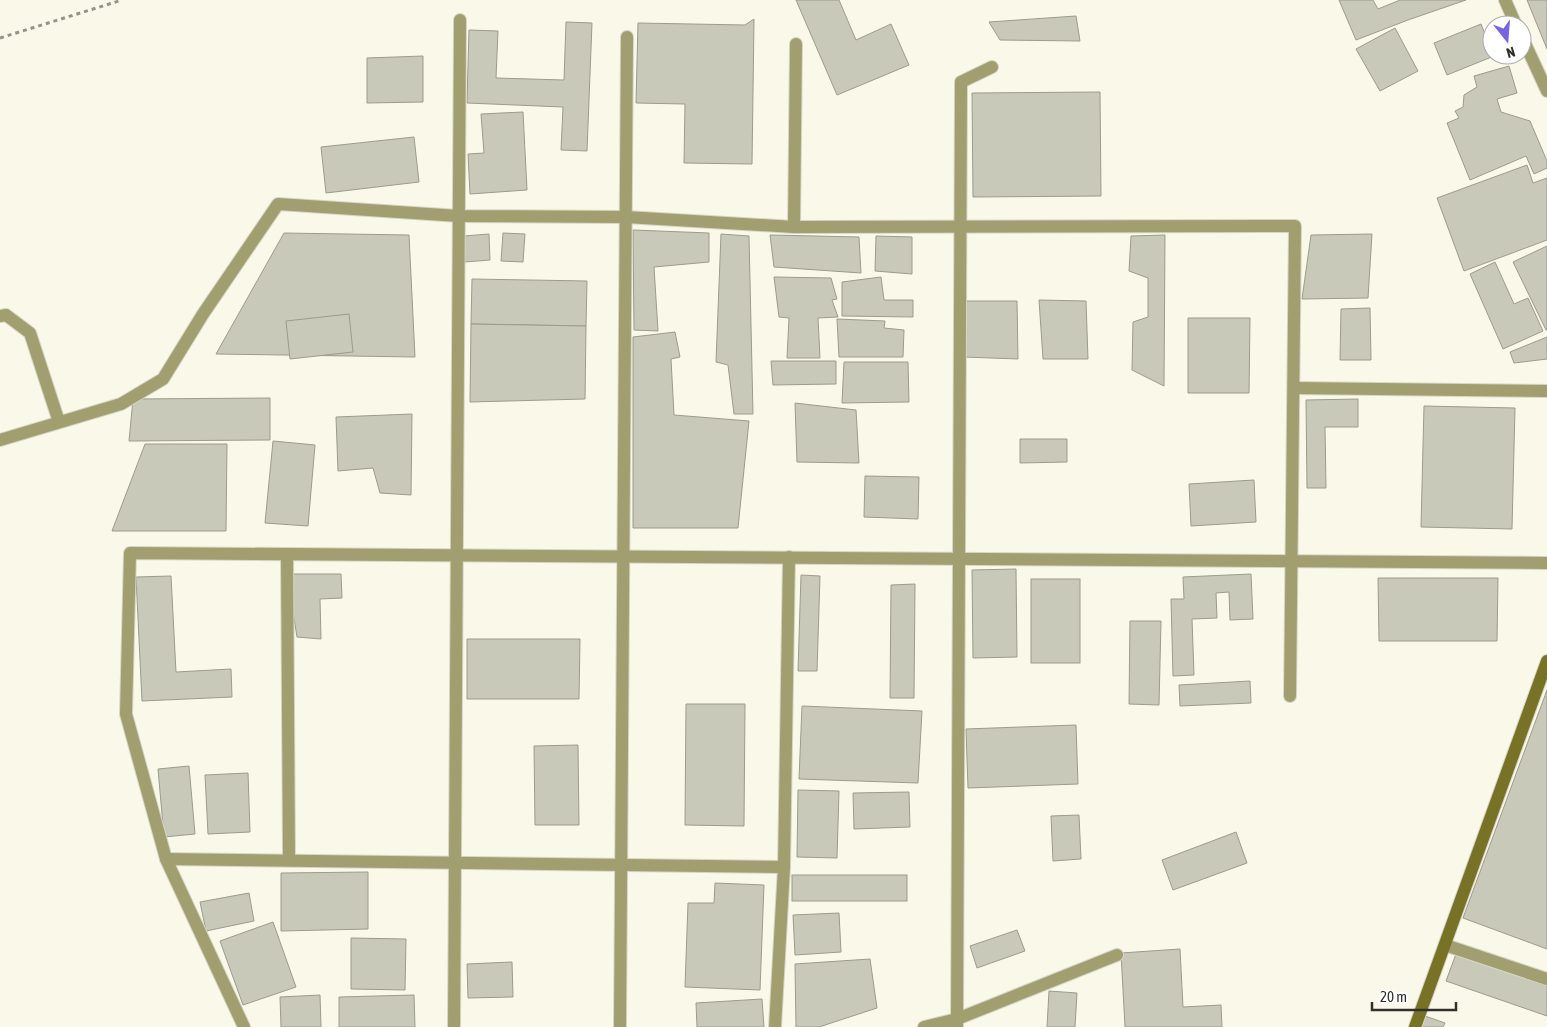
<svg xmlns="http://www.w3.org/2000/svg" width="1547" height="1027" font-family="'Asap Condensed',sans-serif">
	<rect width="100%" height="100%" fill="#faf9e9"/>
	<!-- building -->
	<g fill="#c9c9b9" stroke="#9c9b8c">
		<path d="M 796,0 L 839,0 L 856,40 L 891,24 L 909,65 L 837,95 Z"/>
		<path d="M 1339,0 L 1373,0 L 1378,9 L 1400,0 L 1466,0 L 1408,20 L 1356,40 Z"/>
		<path d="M 1527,0 L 1547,0 L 1547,49 Z"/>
		<path d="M 1076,16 L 1080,41 L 1000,40 L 989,22 Z"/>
		<path d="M 754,19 L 752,164 L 684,163 L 685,104 L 636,103 L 638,23 L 745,25 Z"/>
		<path d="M 566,22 L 592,23 L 587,151 L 561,150 L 563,107 L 467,103 L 469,30 L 498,31 L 496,78 L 564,80 Z"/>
		<path d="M 1481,24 L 1492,51 L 1492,55 L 1494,56 L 1447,75 L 1434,43 Z"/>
		<path d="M 1395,28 L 1418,71 L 1380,91 L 1356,49 Z"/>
		<path d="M 423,56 L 423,102 L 367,103 L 367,58 Z"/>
		<path d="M 1509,66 L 1517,93 L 1497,99 L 1501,112 L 1530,121 L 1547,161 L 1547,168 L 1534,174 L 1526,156 L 1470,180 L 1447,123 L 1459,118 L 1455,111 L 1463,107 L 1464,95 L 1477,87 L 1474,76 Z"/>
		<path d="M 1100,92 L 1101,196 L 973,197 L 972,93 Z"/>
		<path d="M 523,112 L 527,190 L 470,194 L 468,154 L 484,153 L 481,114 Z"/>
		<path d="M 414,137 L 419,182 L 326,193 L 321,147 Z"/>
		<path d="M 1527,165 L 1533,183 L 1547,178 L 1547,240 L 1464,271 L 1437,198 Z"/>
		<path d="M 633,230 L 709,233 L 709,262 L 654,267 L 658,331 L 634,330 Z"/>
		<path d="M 284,233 L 409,235 L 415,357 L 216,354 Z"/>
		<path d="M 503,233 L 525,234 L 523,262 L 501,261 Z"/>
		<path d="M 489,234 L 490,260 L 465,262 L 464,236 Z"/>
		<path d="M 721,234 L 749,236 L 753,414 L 734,414 L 728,365 L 716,362 Z"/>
		<path d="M 1372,234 L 1368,298 L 1302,299 L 1311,235 Z"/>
		<path d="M 770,235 L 859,237 L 861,273 L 774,267 Z"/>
		<path d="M 1165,235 L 1164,386 L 1132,370 L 1133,322 L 1148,317 L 1148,278 L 1129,271 L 1131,236 Z"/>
		<path d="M 876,236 L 912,237 L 912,274 L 875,271 Z"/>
		<path d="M 1547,246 L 1547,330 L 1546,330 L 1513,262 Z"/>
		<path d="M 1495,262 L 1514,304 L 1528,298 L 1543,331 L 1503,349 L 1470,274 Z"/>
		<path d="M 774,277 L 831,278 L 837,299 L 832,300 L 838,317 L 818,318 L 820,358 L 787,358 L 789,318 L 779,317 Z"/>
		<path d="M 881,277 L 884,300 L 913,300 L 913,317 L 842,316 L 842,282 Z"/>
		<path d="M 472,279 L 587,281 L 586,326 L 471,324 Z"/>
		<path d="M 1039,300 L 1086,301 L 1088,359 L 1043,359 Z"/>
		<path d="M 965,301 L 1017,301 L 1018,359 L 964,357 Z"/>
		<path d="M 1370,308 L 1371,360 L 1340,360 L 1341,309 Z"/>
		<path d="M 349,314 L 353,352 L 290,359 L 286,321 Z"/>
		<path d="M 1188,318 L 1250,318 L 1249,393 L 1188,393 Z"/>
		<path d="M 837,319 L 885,321 L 884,328 L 904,330 L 903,357 L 839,357 Z"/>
		<path d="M 471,324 L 586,326 L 585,399 L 470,402 Z"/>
		<path d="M 675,332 L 680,357 L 671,359 L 674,415 L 749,421 L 738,528 L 633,528 L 633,337 Z"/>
		<path d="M 1547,337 L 1547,359 L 1514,363 L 1510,352 Z"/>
		<path d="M 771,361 L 836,361 L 836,384 L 773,385 Z"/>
		<path d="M 844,362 L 908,362 L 909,402 L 842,403 Z"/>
		<path d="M 270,398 L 270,440 L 129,441 L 133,399 Z"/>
		<path d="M 1358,399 L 1358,427 L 1325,427 L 1326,488 L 1307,488 L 1306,400 Z"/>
		<path d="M 795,403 L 856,410 L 859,463 L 797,462 Z"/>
		<path d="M 1424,406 L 1515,408 L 1512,529 L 1421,527 Z"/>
		<path d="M 412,414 L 411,495 L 380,493 L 373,468 L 338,471 L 336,417 Z"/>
		<path d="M 1020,439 L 1067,439 L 1067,462 L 1020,463 Z"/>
		<path d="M 273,441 L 315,445 L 308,526 L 265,523 Z"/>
		<path d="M 145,444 L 227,444 L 226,531 L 112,531 Z"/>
		<path d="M 865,476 L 919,477 L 918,519 L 864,517 Z"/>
		<path d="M 1254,480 L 1256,522 L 1191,526 L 1189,484 Z"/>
		<path d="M 1016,569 L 1017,657 L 973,658 L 972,570 Z"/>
		<path d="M 287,574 L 341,574 L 342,598 L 320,599 L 321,639 L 297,637 Z"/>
		<path d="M 1251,574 L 1253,619 L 1230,620 L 1229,592 L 1216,593 L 1217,618 L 1192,619 L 1194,675 L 1173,676 L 1171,599 L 1184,599 L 1183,577 Z"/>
		<path d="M 801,575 L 820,576 L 817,671 L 798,671 Z"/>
		<path d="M 171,576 L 176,672 L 231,669 L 232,697 L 142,701 L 136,577 Z"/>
		<path d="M 1378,578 L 1498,578 L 1497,641 L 1379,641 Z"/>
		<rect x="1031" y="579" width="49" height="84"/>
		<path d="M 915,584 L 914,698 L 890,698 L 891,585 Z"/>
		<path d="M 1130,621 L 1161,621 L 1159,705 L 1129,704 Z"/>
		<path d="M 467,639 L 580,639 L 579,699 L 467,699 Z"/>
		<path d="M 1250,681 L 1251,703 L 1180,706 L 1179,685 Z"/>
		<path d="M 1547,690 L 1547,949 L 1463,918 Z"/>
		<path d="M 686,704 L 745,704 L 744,826 L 685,825 Z"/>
		<path d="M 802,706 L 922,711 L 918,783 L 799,779 Z"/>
		<path d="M 1076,725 L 1078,784 L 968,788 L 966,729 Z"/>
		<path d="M 578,745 L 579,825 L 535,825 L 534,746 Z"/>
		<path d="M 189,766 L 195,834 L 164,837 L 158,769 Z"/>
		<path d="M 248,773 L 250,832 L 208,834 L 205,775 Z"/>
		<path d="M 798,790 L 839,791 L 837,858 L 797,857 Z"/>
		<path d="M 909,792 L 910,827 L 854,829 L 853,793 Z"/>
		<path d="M 1079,815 L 1081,859 L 1053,861 L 1051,816 Z"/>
		<path d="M 1236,832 L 1247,863 L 1173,890 L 1162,860 Z"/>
		<path d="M 368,872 L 368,929 L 281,931 L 281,873 Z"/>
		<rect x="792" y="875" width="115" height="26"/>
		<path d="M 715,883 L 764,885 L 760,990 L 685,987 L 688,903 L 714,903 Z"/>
		<path d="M 249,893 L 254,921 L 206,931 L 200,902 Z"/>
		<path d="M 839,913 L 841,952 L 795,955 L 793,915 Z"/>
		<path d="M 273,922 L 296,987 L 243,1005 L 220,941 Z"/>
		<path d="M 1017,930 L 1025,951 L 977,968 L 970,946 Z"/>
		<path d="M 351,938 L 406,939 L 405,990 L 351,989 Z"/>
		<path d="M 1180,949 L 1183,1007 L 1221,1005 L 1222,1027 L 1125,1027 L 1121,953 Z"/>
		<path d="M 1456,954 L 1547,986 L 1547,1016 L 1446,981 Z"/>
		<path d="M 870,959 L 877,1008 L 819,1027 L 796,1027 L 795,964 Z"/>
		<path d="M 512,962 L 513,997 L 468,998 L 467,964 Z"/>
		<path d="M 1049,991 L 1077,993 L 1075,1027 L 1047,1027 Z"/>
		<path d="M 320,995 L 321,1027 L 281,1027 L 280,997 Z"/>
		<path d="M 414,995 L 415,1027 L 339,1027 L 339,997 Z"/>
		<path d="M 762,999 L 764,1027 L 697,1027 L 696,1003 Z"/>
		<path d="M 1425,1016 L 1445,1023 L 1443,1027 L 1421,1027 Z"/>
	</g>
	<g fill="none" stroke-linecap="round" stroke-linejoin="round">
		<!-- street casing -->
		<g stroke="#d6d5c7" stroke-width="14">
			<g id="street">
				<path d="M 1505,0 L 1516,25"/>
				<path d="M 1522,37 L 1547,91"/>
				<path d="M 794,227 L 796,44"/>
				<path d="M 0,316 L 6,315 L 30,333 L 59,422"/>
				<path d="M 1294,388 L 1547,391"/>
				<path d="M 0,440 L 121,404 L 163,379 L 203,314 L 278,204 L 459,216 L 626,217 L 794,227 L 1295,226 L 1290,696"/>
				<path d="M 287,554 L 289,860"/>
				<path d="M 166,859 L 784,867"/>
				<path d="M 1445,945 L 1547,979"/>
				<path d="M 244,1027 L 166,859 L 126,714 L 130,553 L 1547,563"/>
				<path d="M 454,1027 L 460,20"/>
				<path d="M 620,1027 L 627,37"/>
				<path d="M 775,1027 L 784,867 L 789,557"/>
				<path d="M 924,1027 L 957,1019 L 1117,955"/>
				<path d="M 957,1027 L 961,82 L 992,67"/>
			</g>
		</g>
		<!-- secondary casing -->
		<g stroke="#d6d5c7" stroke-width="14">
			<path id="secondary" d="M 1415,1027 L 1547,661"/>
		</g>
		<!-- path -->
		<path stroke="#939388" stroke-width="3" stroke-dasharray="4 4" stroke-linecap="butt" d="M 0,38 L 122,0"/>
		<!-- street -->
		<use href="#street" stroke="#a19e70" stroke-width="12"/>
		<!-- secondary -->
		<use href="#secondary" stroke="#787227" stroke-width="12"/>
	</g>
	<!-- north arrow -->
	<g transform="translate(1507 40) rotate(163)"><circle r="24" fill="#ffffff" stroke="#adadaa"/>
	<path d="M0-4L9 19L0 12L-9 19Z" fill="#7566e0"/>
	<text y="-8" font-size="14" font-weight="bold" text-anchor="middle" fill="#31312b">N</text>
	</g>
	<!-- scale -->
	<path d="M1372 1002v8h84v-8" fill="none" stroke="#31312b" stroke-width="2.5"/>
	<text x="1380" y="1002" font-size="15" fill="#31312b" stroke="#ffffff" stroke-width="4" paint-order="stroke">20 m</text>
</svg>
